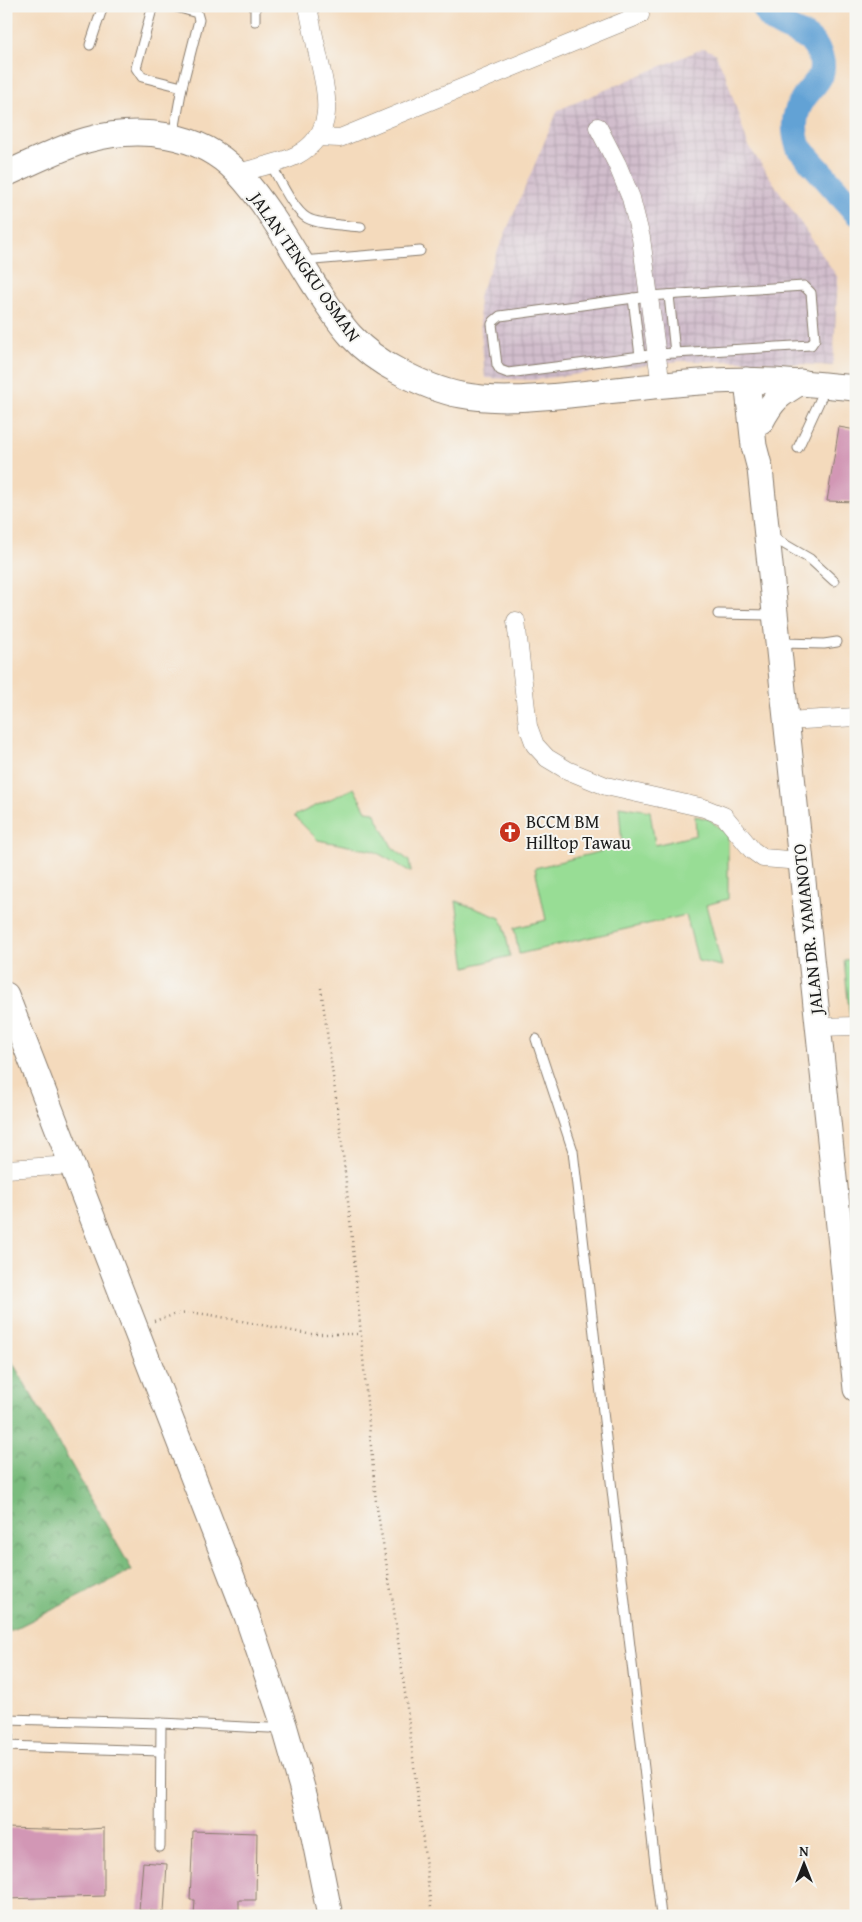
<svg xmlns="http://www.w3.org/2000/svg" width="862" height="1922" font-family="'Gentium Book Plus',serif">
	<defs>
		<pattern id="industrial-grid" width="8" height="8" patternUnits="userSpaceOnUse" patternTransform="scale(1.25)"><rect width="8" height="8" fill="#d1bdcc"/><path d="M0 4h8M4 0v8" fill="none" stroke="#b3a2af"/></pattern>
		<pattern id="forest-crowns" width="20" height="18" patternUnits="userSpaceOnUse" patternTransform="scale(1.25)"><rect width="20" height="18" fill="#7abc7e"/><path d="M2 6a3 3 0 1 1 6 0M12 15a3 3 0 1 1 6 0" fill="none" stroke="#639866"/></pattern>
	</defs>
	<rect width="100%" height="100%" fill="#f6f6f2"/>
	<filter id="ink" filterUnits="userSpaceOnUse"><feTurbulence type="fractalNoise" baseFrequency=".02" numOctaves="2"/><feDisplacementMap in="SourceGraphic" scale="10" xChannelSelector="R" yChannelSelector="G"/><feConvolveMatrix kernelMatrix="1 2 1 2 8 2 1 2 1" color-interpolation-filters="sRGB"/></filter>
	<filter id="wash" filterUnits="userSpaceOnUse"><feTurbulence type="fractalNoise" baseFrequency=".0096" numOctaves="4" result="noise"/><feDisplacementMap in="SourceGraphic" scale="20" xChannelSelector="R" yChannelSelector="G"/><feGaussianBlur stdDeviation="1.12" result="paint"/><feColorMatrix in="noise" values="0 0 0 0 0 0 0 0 0 0 0 0 0 0 0 0 0 1.4 0 .05"/><feComposite in="paint" operator="in"/></filter>
	<g filter="url(#wash)">
		<rect width="100%" height="100%" fill="#f4dabc"/>
		<!-- industrial -->
		<path fill="url(#industrial-grid)" d="M 704,48 L 715,53 L 726,76 L 748,145 L 838,278 L 833,366 L 747,361 L 679,361 L 532,380 L 485,378 L 478,297 L 558,110 Z"/>
		<!-- grass -->
		<g fill="#98dd95" stroke="#5a7c58">
			<path d="M 354,788 L 366,811 L 374,812 L 392,847 L 409,861 L 411,872 L 374,851 L 318,840 L 294,816 Z"/>
			<path d="M 619,806 L 650,811 L 655,845 L 696,835 L 695,816 L 709,819 L 728,835 L 728,899 L 706,905 L 722,966 L 698,961 L 686,915 L 519,954 L 514,928 L 546,920 L 535,868 L 622,846 Z"/>
			<path d="M 456,901 L 500,918 L 504,925 L 510,956 L 466,967 Z"/>
			<path d="M 856,959 L 856,1080 L 844,960 Z"/>
		</g>
		<!-- forest -->
		<path fill="url(#forest-crowns)" stroke="#4b6c4d" d="M 6,1351 L 132,1570 L 6,1633 Z"/>
		<g fill="none" stroke-linecap="round" stroke-linejoin="round">
			<!-- river -->
			<path stroke="#62a2d5" stroke-width="26" d="M 764,6 C 775,37 812,24 821,59 C 826,78 812,85 803,99 C 793,114 793,131 799,148 L 856,212"/>
		</g>
		<g id="blocks">
			<!-- building -->
			<g fill="#d297b5">
				<path d="M 839,427 L 856,430 L 856,502 L 827,501 Z"/>
				<path d="M 6,1828 L 78,1830 L 104,1828 L 104,1896 L 6,1899 Z"/>
				<path d="M 193,1831 L 257,1833 L 256,1900 L 239,1900 L 239,1916 L 194,1916 L 195,1900 L 190,1900 Z"/>
				<path d="M 143,1862 L 167,1864 L 164,1912 L 139,1910 Z"/>
			</g>
		</g>
	</g>
	<g filter="url(#ink)">
		<use href="#blocks" fill-opacity="0" stroke="#887b6c" stroke-width="1"/>
		<g fill="none" stroke-linecap="round" stroke-linejoin="round">
			<!-- lane casing -->
			<g stroke="#887b6c" stroke-width="11">
				<g id="lane">
					<path d="M 154,6 L 152,9 L 136,68 L 142,77 L 182,87"/>
					<path d="M 255,6 L 255,21"/>
					<path d="M 90,45 L 103,6"/>
					<path d="M 173,137 L 182,87 L 199,20 L 197,13 L 173,6"/>
					<path d="M 270,163 C 279,178 293,210 307,218 C 319,225 346,225 361,227"/>
					<path d="M 302,261 L 420,251"/>
					<path d="M 804,286 L 811,293 L 815,339 L 811,345 L 657,354 L 508,373 L 500,370 L 497,365 L 492,324 L 494,321 L 500,316 L 649,296 Z"/>
					<path d="M 669,295 L 675,353"/>
					<path d="M 633,298 L 640,356"/>
					<path d="M 798,448 L 826,387"/>
					<path d="M 772,537 L 810,559 L 834,581"/>
					<path d="M 718,614 L 775,615"/>
					<path d="M 781,643 L 824,644 L 837,642"/>
					<path d="M 536,1039 L 573,1151 L 661,1916"/>
					<path d="M 6,1719 L 161,1723 L 269,1728 L 284,1725"/>
					<path d="M 6,1746 L 161,1751"/>
					<path d="M 8,1746 L 9,1719"/>
					<path d="M 160,1847 L 161,1723"/>
				</g>
			</g>
			<!-- street casing -->
			<g stroke="#887b6c" stroke-width="19">
				<g id="street">
					<path d="M 598,127 L 617,164 L 631,198 L 641,238 L 661,386"/>
					<path d="M 317,137 L 340,138 L 640,15"/>
					<path d="M 238,173 C 255,168 282,163 297,155 C 337,133 327,95 319,59 C 315,41 311,24 308,6"/>
					<path d="M 516,621 L 528,726 L 535,745 L 547,758 L 567,770 L 606,786 L 704,808 L 724,816 L 752,850 L 763,858 L 801,861"/>
					<path d="M 786,721 L 856,717"/>
					<path d="M 818,1027 L 856,1026"/>
					<path d="M 6,1169 L 73,1165"/>
				</g>
			</g>
			<!-- secondary casing -->
			<g stroke="#887b6c" stroke-width="27">
				<g id="secondary">
					<path d="M 6,174 C 33,162 59,148 87,140 C 139,126 199,132 237,172 C 267,204 289,244 312,281 C 338,321 353,348 398,371 C 417,381 439,391 461,395 C 496,402 534,398 569,395 C 617,390 666,384 714,381 C 762,378 809,384 856,388"/>
					<path d="M 747,380 L 754,446 L 760,469 L 856,1389"/>
					<path d="M 761,422 C 773,399 779,395 801,382"/>
					<path d="M 6,995 L 247,1616 L 284,1725 L 309,1812 L 330,1916"/>
				</g>
			</g>
			<!-- path -->
			<g stroke="#887b6c" stroke-width="2.5" stroke-dasharray="1 4" stroke-linecap="butt">
				<path d="M 321,988 L 341,1135 L 354,1258 L 376,1502 L 393,1603 L 407,1708 L 432,1916"/>
				<path d="M 154,1321 L 177,1314 L 195,1313 L 211,1315 L 308,1334 L 360,1334"/>
			</g>
			<!-- lane -->
			<use href="#lane" stroke="#fff" stroke-width="9"/>
			<!-- street -->
			<use href="#street" stroke="#fff" stroke-width="18"/>
			<!-- secondary -->
			<use href="#secondary" stroke="#fff" stroke-width="25"/>
		</g>
	</g>
	<!-- icons -->
	<defs>
		<g id="church-disc" transform="scale(1.125)"><circle r="9.5" fill="#c8321e" stroke="#f6f6f2"/><path d="M-1.2-6h2.4v3.5h3.3v2.4h-3.3V6h-2.4V-.1h-3.3v-2.4h3.3Z" fill="#fff"/></g>
	</defs>
	<g fill-rule="evenodd">
		<use href="#church-disc" x="510" y="832"/>
	</g>
	<g text-anchor="middle" stroke-width="4" stroke-linejoin="round" paint-order="stroke">
		<!-- street labels -->
		<g font-size="18" fill="#1c1c1c" stroke="#f6f6f2">
			<text transform="translate(305 267) rotate(55)" y="6">JALAN TENGKU OSMAN</text>
			<text transform="translate(808 929) rotate(-96)" y="6">JALAN DR. YAMANOTO</text>
		</g>
		<!-- poi labels -->
		<g font-size="18" fill="#1c1c1c" stroke="#f6f6f2" text-anchor="start">
			<text x="526" y="828">BCCM BM<tspan x="526" dy="21">Hilltop Tawau</tspan></text>
		</g>
	</g>
	<!-- margin -->
	<rect width="862" height="1922" fill="none" stroke="#f6f6f2" stroke-width="25"/>
	<!-- north arrow -->
	<g transform="translate(804 1864)" stroke="#f6f6f2" stroke-width="4" paint-order="stroke">
	<path d="M0-4L9 19L0 12L-9 19Z" fill="#1c1c1c"/>
	<text y="-8" font-size="14" font-weight="bold" text-anchor="middle" fill="#1c1c1c">N</text>
	</g>
</svg>
